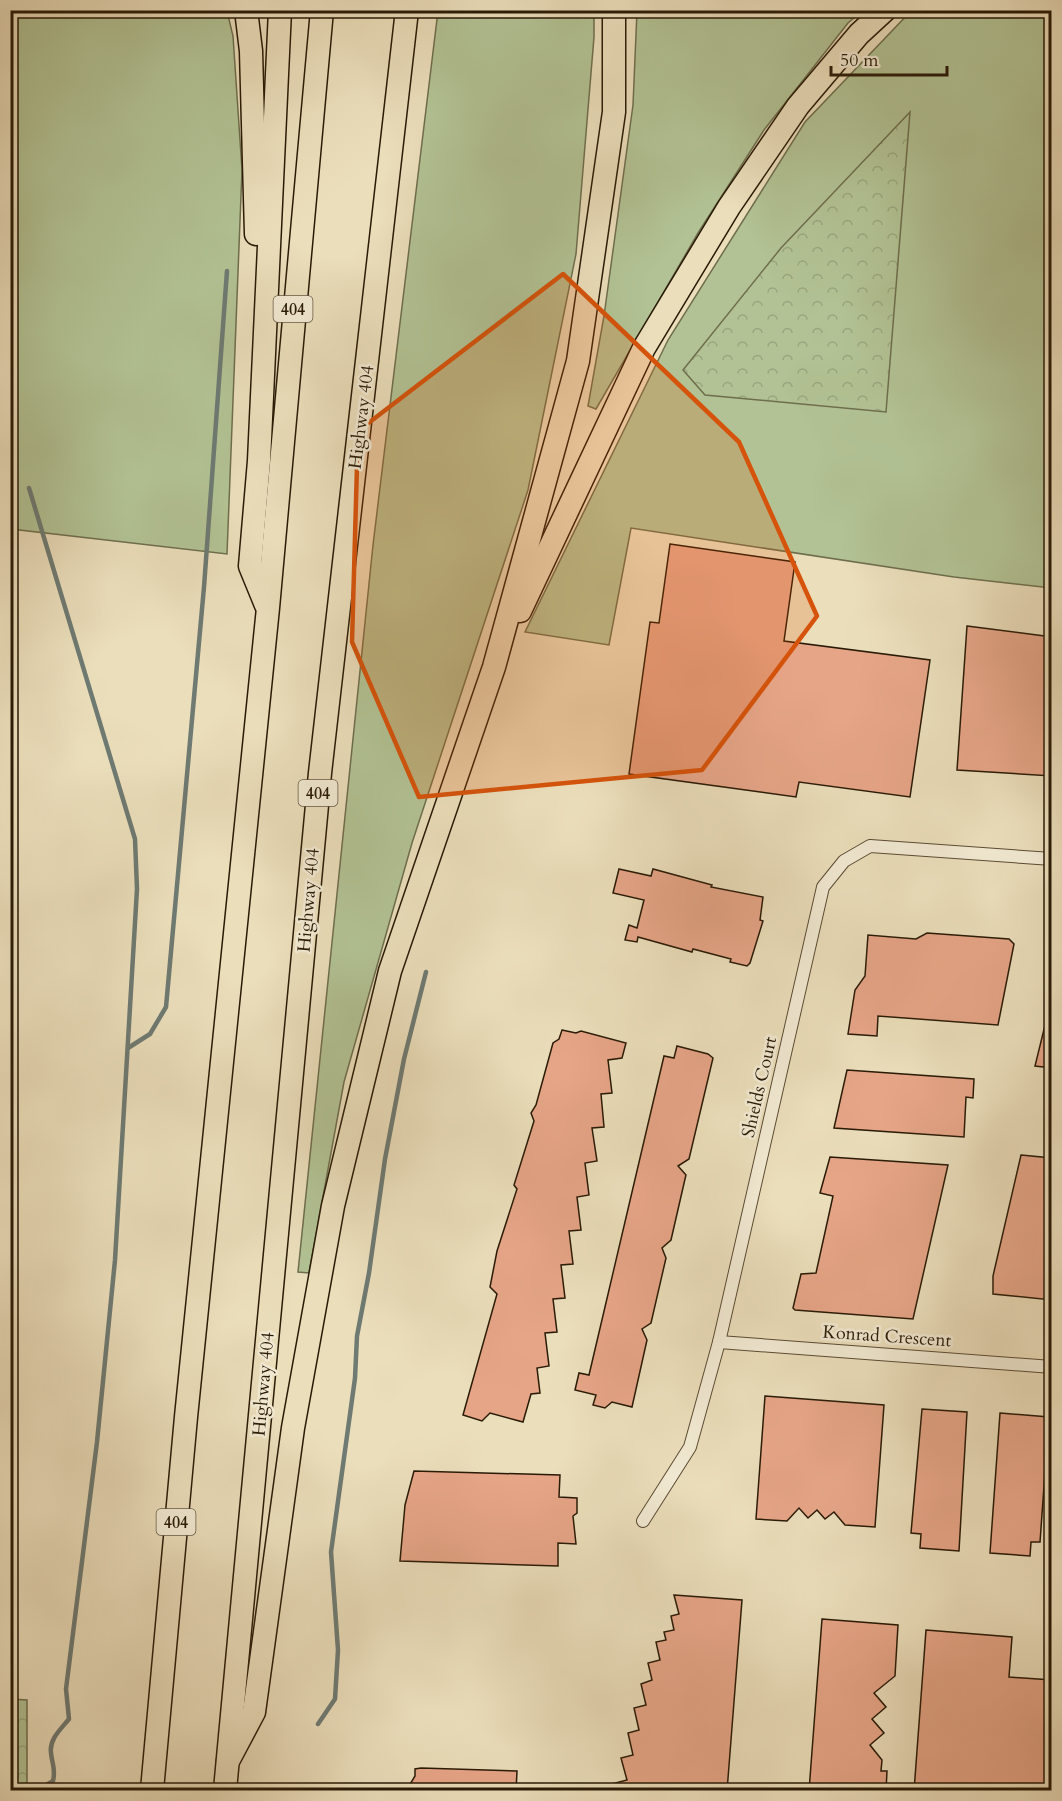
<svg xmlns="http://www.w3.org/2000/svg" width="1062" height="1801" font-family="Cardo,serif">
	<defs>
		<pattern id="forest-crowns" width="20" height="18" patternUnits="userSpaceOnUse" patternTransform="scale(1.5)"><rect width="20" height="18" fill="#b2c294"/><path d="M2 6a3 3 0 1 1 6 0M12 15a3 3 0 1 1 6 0" fill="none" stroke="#99a67e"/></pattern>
	</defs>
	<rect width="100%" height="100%" fill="#ebdebb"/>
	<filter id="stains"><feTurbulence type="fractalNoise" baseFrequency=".00333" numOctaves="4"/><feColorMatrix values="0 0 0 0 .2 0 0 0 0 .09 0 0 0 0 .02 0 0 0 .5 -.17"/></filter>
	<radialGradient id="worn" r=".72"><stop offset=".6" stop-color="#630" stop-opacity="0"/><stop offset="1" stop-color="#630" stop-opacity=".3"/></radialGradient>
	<!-- grass -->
	<g fill="#b2c294" stroke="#6e6e4d" stroke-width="1.5">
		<path d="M 11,10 L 227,11 L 233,36 L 242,170 L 227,554 L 11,529 Z"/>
		<path d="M 438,11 L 594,11 L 594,37 L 576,254 L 528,490 L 412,843 L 344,1082 L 309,1273 L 298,1272 L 373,545 Z"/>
		<path d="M 637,11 L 862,11 L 848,23 L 764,130 L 698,233 L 596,409 L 588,406 L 604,316 L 633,105 Z"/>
		<path d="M 911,11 L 1051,11 L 1051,588 L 954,577 L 631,528 L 609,645 L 525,632 L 668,340 L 805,122 Z"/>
	</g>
	<!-- forest -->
	<g fill="url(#forest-crowns)" stroke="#6e6e4d" stroke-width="1.5">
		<path d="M 910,112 L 886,412 L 705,395 L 683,370 L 781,248 Z"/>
		<path d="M 10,1699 L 27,1700 L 27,1790 L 11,1790 Z"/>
	</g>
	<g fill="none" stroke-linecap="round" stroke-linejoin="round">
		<!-- stream -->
		<g stroke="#6e7a72" stroke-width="4.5">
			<path d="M 29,488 L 135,839 L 137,889 L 115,1260 L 97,1442 L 66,1689 L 69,1719 C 61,1729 49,1739 51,1753 C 52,1764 56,1769 53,1781 L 38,1790"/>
			<path d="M 128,1048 L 150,1034 L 166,1007 L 204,587 L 227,271"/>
			<path d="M 318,1724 L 335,1699 L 338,1650 L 331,1552 L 355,1378 L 357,1336 L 369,1273 L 385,1159 L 404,1059 L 426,972"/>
		</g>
	</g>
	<!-- building -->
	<g fill="#e6a587" stroke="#291a06" stroke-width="1.5">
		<path d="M 670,544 L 795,562 L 784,641 L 930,660 L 910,797 L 799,782 L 796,797 L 629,774 L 650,622 L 659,623 Z"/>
		<path d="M 967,626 L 1052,637 L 1052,776 L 957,770 Z"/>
		<path d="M 619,869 L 651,876 L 653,869 L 712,885 L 711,887 L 763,897 L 760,920 L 763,921 L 750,963 L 747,966 L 730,962 L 731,959 L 693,949 L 692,952 L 638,937 L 637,942 L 625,940 L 629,925 L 637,928 L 644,900 L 613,893 Z"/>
		<path d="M 927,933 L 1009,939 L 1014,944 L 998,1025 L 878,1016 L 877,1036 L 848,1034 L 855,990 L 865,976 L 868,935 L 916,939 Z"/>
		<path d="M 1047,1017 L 1052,1017 L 1052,1068 L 1035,1066 Z"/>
		<path d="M 562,1030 L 576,1033 L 581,1031 L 626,1043 L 622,1058 L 608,1060 L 612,1093 L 601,1094 L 604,1127 L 592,1128 L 597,1161 L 585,1163 L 589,1195 L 577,1197 L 581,1230 L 569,1231 L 573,1264 L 561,1265 L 565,1298 L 553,1299 L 557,1332 L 545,1333 L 549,1366 L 537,1368 L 540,1393 L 531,1394 L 523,1422 L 490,1413 L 482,1421 L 463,1415 L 497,1294 L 490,1287 L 497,1251 L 517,1189 L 514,1185 L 534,1121 L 531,1113 L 536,1105 L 553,1043 L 559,1039 Z"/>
		<path d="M 677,1046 L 708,1054 L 713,1058 L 689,1159 L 678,1166 L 686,1175 L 685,1179 L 671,1240 L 662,1248 L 666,1258 L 651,1323 L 642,1329 L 647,1340 L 632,1407 L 612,1402 L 605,1408 L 593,1405 L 596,1395 L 575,1390 L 579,1373 L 589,1375 L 664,1056 L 674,1058 Z"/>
		<path d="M 847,1070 L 974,1079 L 973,1098 L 966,1097 L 964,1137 L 834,1128 Z"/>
		<path d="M 1021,1155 L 1052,1158 L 1052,1300 L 993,1294 L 993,1276 Z"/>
		<path d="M 830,1157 L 948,1165 L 913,1319 L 795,1310 L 793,1308 L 801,1274 L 816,1273 L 833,1196 L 820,1193 Z"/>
		<path d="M 765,1396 L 884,1405 L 875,1527 L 845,1525 L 834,1512 L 825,1519 L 817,1510 L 808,1518 L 799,1508 L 787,1521 L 756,1519 Z"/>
		<path d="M 922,1409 L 967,1412 L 959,1551 L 920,1548 L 921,1534 L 911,1533 Z"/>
		<path d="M 1000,1413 L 1049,1417 L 1040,1542 L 1031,1542 L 1030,1556 L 990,1553 Z"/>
		<path d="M 414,1471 L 560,1475 L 559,1497 L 577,1498 L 577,1513 L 573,1516 L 576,1544 L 558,1543 L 558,1566 L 400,1561 L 405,1505 Z"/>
		<path d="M 674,1595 L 742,1600 L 727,1791 L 604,1791 L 604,1786 L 627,1780 L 621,1758 L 633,1755 L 628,1733 L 639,1730 L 634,1708 L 646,1705 L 641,1684 L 652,1680 L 648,1663 L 660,1660 L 656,1642 L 666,1640 L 664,1632 L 674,1630 L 671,1616 L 679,1614 Z"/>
		<path d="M 822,1619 L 898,1625 L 895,1676 L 874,1693 L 886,1707 L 872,1719 L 884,1733 L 870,1745 L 882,1760 L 881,1771 L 887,1771 L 886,1791 L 809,1791 Z"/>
		<path d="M 926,1630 L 1012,1637 L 1009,1677 L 1052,1680 L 1052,1791 L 914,1791 Z"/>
		<path d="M 421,1768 L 517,1771 L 516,1791 L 406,1791 L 415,1776 L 415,1769 Z"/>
	</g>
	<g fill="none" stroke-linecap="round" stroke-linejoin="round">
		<!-- minor casing -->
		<g stroke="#5a4b33" stroke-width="14">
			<g id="minor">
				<path d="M 719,1342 L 1052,1367"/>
				<path d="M 643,1521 L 690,1447 L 719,1342 L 823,887 L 844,861 L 870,846 L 1052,859"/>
			</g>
		</g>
		<!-- motorway casing -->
		<g stroke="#291a06" stroke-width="25">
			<g id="motorway">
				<path d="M 246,10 L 251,51 L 256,234"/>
				<path d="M 266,605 L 250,566 L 259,461 L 280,10"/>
				<path d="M 520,611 L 644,348 L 729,207 L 798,106 L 859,34 L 885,10"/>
				<path d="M 228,1761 L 254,1712 L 293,1428 L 333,1206 L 390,971 L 494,667 L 578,361 L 614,112 L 614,10"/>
				<path d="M 152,1790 L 186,1417 L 268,608 L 322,10"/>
				<path d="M 225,1790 L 320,773 L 407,10"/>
			</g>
		</g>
		<!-- minor -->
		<use href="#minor" stroke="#f2ead3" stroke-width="12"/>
		<!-- motorway -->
		<use href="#motorway" stroke="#ebdebb" stroke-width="22"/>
	</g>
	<!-- marked area -->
	<path fill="#d5530b" fill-opacity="0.2" stroke="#d5530b" stroke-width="4.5" stroke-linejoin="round" d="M 563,274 L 739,442 L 817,616 L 702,770 L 419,797 L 352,642 L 358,431 Z"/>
	<g text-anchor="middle" stroke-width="5" stroke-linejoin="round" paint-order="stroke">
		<!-- shield labels -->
		<g fill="#f2ead3" stroke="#655844" stroke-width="1.5">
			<rect x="273.5" y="296" width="39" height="26" rx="4.5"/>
			<rect x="298.5" y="780" width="39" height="26" rx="4.5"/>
			<rect x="156.5" y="1509" width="39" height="26" rx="4.5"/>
		</g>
		<g font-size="16" font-weight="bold" fill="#291a06">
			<text x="293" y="315">404</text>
			<text x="318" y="799">404</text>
			<text x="176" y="1528">404</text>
		</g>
		<!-- street labels -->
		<g font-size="18" fill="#291a06" stroke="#f2ead3">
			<text transform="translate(361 417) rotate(-83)" y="6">Highway 404</text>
			<text transform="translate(308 900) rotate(-85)" y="6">Highway 404</text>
			<text transform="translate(759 1087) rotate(-77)" y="6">Shields Court</text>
			<text transform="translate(887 1336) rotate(4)" y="6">Konrad Crescent</text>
			<text transform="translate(263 1384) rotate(-85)" y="6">Highway 404</text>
		</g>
	</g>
	<!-- margin -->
	<rect width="1062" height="1801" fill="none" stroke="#ebdebb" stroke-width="36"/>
	<rect x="12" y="12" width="1038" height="1777" fill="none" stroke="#291a06" stroke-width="3"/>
	<rect x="18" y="18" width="1026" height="1765" fill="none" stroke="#291a06" stroke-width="1.5"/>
	<!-- scale -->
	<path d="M831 66v9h116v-9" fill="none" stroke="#291a06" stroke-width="3"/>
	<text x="840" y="66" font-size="18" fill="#291a06" stroke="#f2ead3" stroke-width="4.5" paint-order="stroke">50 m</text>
	<rect width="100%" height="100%" filter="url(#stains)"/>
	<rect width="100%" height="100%" fill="url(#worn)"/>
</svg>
